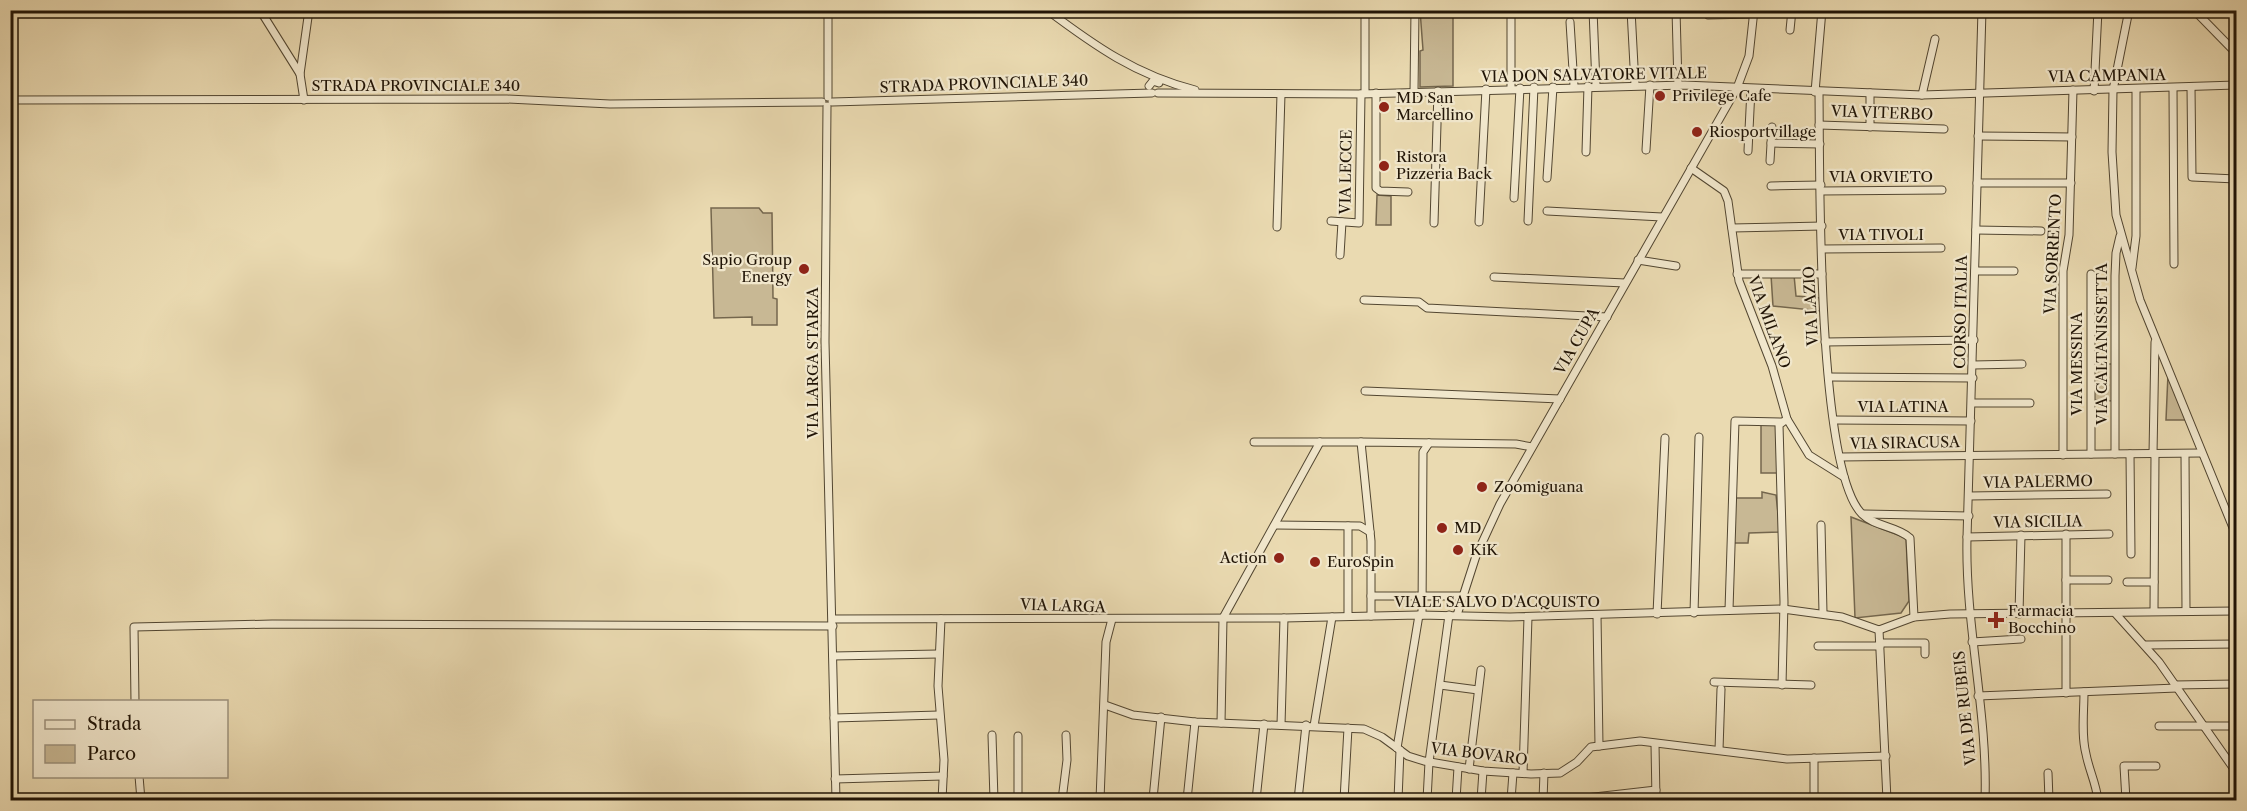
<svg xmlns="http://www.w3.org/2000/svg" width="2247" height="811" font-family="'Libre Caslon Text',serif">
	<rect width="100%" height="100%" fill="#eadab1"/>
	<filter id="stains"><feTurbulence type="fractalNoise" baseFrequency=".00333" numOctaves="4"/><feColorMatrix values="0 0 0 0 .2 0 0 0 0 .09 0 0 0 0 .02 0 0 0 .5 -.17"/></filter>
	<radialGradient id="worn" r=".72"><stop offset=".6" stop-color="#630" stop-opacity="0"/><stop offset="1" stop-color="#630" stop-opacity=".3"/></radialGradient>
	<!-- green -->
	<g fill="#c8b894" stroke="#74664d" stroke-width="1.5">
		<path d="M 1420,10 L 1453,11 L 1453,86 L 1420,87 L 1420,51 L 1423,50 Z"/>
		<path d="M 1377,195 L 1391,196 L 1391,225 L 1376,225 Z"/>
		<path d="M 711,208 L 759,208 L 763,213 L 772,213 L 773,298 L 777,299 L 777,325 L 752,325 L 752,317 L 714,318 Z"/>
		<path d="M 1771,275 L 1794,275 L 1796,296 L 1821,298 L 1821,311 L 1773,306 Z"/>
		<path d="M 2092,364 L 2113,364 L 2113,401 L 2092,400 Z"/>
		<path d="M 2168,374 L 2186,420 L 2166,420 Z"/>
		<path d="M 1761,424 L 1777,424 L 1779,473 L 1761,473 Z"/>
		<path d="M 1762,492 L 1776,495 L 1780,532 L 1749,533 L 1748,543 L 1734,543 L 1735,498 L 1762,498 Z"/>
		<path d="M 1851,517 L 1906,538 L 1909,601 L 1901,613 L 1855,618 Z"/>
	</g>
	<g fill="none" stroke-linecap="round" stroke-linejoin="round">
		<!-- minor casing -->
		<g stroke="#524631" stroke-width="9">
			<g id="minor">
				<path d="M 260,10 L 300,74"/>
				<path d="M 1047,10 C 1095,46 1136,75 1195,90"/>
				<path d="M 1359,10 L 1365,13 L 1372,10"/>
				<path d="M 1511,10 L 1511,88"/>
				<path d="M 1593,10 L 1596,85"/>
				<path d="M 1631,10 L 1635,85"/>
				<path d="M 1676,10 L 1678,85"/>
				<path d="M 1982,10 C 1976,186 1971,362 1967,538 C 1965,626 1988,713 1985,800"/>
				<path d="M 2129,10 L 2113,90 L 2112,152 L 2116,215 L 2140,300 L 2236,535"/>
				<path d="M 2194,10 L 2236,53"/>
				<path d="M 1365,13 L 1365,93"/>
				<path d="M 1708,15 L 1754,14"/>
				<path d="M 1570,22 L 1574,86"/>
				<path d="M 1790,30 L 1792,10"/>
				<path d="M 1149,86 L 1153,81 L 1159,83"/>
				<path d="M 2191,87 L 2192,177 L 2236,179"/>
				<path d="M 2173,88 L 2174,264"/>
				<path d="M 2094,91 L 2098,10"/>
				<path d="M 1414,92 L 1415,10"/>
				<path d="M 1815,92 L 1822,10"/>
				<path d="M 1819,92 C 1820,166 1816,468 1862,514 C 1875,527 1897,526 1910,538 L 1914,617"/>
				<path d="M 1158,93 L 1361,94 L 1684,85 L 1922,95 L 2236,85"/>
				<path d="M 1376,93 L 1376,188 L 1380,191 L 1408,192"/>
				<path d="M 1922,95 L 1935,39"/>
				<path d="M 828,97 L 828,10"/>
				<path d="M 10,100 L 507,99 L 610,104 L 822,102"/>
				<path d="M 304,100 L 300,74 L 309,10"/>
				<path d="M 832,102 L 1152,93"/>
				<path d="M 827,106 L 825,342 L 836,800"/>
				<path d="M 1819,125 L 1944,129"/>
				<path d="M 1870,127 L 1870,93"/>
				<path d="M 1978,136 L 2072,137"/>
				<path d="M 1771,143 L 1820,144"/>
				<path d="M 1646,150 L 1650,85"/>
				<path d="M 1748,151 L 1751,89"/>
				<path d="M 1586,152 L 1588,86"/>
				<path d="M 1770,161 L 1772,127"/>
				<path d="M 1691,168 L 1724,191 L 1728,201 L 1739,281 L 1772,366 L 1787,419 L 1809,455 L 1844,477"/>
				<path d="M 1547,178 L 1553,87"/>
				<path d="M 1977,183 L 2071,183"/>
				<path d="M 1771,186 L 1821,185"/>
				<path d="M 1821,191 L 1942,190"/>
				<path d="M 1514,198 L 1520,88"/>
				<path d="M 1547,211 L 1662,217"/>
				<path d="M 1331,221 L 1359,223 L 1361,94"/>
				<path d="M 1528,221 L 1534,87"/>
				<path d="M 1479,222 L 1486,89"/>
				<path d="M 1434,223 L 1438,91"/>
				<path d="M 1277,227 L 1281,94"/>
				<path d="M 1732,228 L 1822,226"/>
				<path d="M 1976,230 L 2041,231"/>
				<path d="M 1822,249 L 1941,248"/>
				<path d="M 1340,255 L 1342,222"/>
				<path d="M 1638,260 L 1676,266"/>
				<path d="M 2132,268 L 2136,236 L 2136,89"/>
				<path d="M 1975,271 L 2014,271"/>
				<path d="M 1737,274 L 1822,274"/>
				<path d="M 2091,274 L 2091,454"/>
				<path d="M 1494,277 L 1625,283"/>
				<path d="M 1364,300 L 1419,302 L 1427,308 L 1607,317"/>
				<path d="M 1825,342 L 1974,340"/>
				<path d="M 1973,365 L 2022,364"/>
				<path d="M 1829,377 L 1973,378"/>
				<path d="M 1365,391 L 1560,399"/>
				<path d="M 1972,403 L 2030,403"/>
				<path d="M 1834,420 L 1971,421"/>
				<path d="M 1254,442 L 1361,442"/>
				<path d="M 2115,454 L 2115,276 L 2116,253 L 2120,236"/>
				<path d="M 2130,454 L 2131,554"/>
				<path d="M 2153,454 L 2155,342"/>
				<path d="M 2185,454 L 2186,611"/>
				<path d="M 2063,455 L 2063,271 L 2069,235 L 2073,90"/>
				<path d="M 1840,457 L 2201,453"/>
				<path d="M 1969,496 L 2107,494"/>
				<path d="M 1864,514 L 1969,516"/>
				<path d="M 1275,525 L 1360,526 L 1370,532"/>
				<path d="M 1821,525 L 1823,613"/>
				<path d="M 2066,534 L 2066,693"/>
				<path d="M 1967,537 L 2109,534"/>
				<path d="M 2066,580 L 2108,580"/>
				<path d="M 2127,582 L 2154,582"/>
				<path d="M 1371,596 L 1463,596"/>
				<path d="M 1729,610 L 1735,421 L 1781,422"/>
				<path d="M 2154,610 L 2155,454"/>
				<path d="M 1694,613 L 1699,437"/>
				<path d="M 2115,613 L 2159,662 L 2236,772"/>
				<path d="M 1657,614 L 1665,438"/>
				<path d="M 2019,614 L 2021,535"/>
				<path d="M 1422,615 L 1423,452 L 1429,443"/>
				<path d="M 1457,615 L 1476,556 L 1500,504 L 1737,88 L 1749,56 L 1754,10"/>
				<path d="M 1597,615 L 1599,746"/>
				<path d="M 1348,616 L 1348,526"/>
				<path d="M 1371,616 L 1371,541 L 1361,442 L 1516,444 L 1532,447"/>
				<path d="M 833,619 L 1284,618 L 1419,615 L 1510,617 L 1783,609 L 1842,617 L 1879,630"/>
				<path d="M 941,619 L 938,686 L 944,760 L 942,800"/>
				<path d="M 1879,630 L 1914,617 L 1950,614 L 2236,611"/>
				<path d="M 1879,630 L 1887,800"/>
				<path d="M 1972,642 L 2021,639"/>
				<path d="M 1880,643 L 1925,643 L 1925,654"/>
				<path d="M 2234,644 L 2236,672"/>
				<path d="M 2146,645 L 2236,644"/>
				<path d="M 1818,646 L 1880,646"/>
				<path d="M 833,656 L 938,654"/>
				<path d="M 1714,682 L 1811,685"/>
				<path d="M 1440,685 L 1478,690"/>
				<path d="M 1782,685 L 1784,602 L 1779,425 L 1787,419"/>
				<path d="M 2175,685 L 2236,684"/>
				<path d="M 2084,692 C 2084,712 2081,735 2086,754 C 2089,770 2096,783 2098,800"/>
				<path d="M 1978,696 L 2177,688"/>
				<path d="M 135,702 L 134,627 L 272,624 L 833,626"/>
				<path d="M 1105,705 L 1133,715 L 1195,722 L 1364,729 L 1382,737 L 1408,756 L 1424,761 L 1483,771 L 1531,774 L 1560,773 L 1577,762 L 1591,747 L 1640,741 L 1787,759 L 1886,756"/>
				<path d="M 834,718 L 939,715"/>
				<path d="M 1221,723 L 1223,618 L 1320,442"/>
				<path d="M 1281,725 L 1284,618"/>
				<path d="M 1314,726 L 1332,617"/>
				<path d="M 2159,726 L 2236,726"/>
				<path d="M 992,735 L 994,800"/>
				<path d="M 1018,736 L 1018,800"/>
				<path d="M 1655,744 L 1656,800"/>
				<path d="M 1397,748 L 1419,615"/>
				<path d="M 1719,750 L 1721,689"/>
				<path d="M 1814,758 L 1814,800"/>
				<path d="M 1469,769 L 1481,670"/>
				<path d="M 1523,773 L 1528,617"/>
				<path d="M 2048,773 L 2049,800"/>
				<path d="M 139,776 L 141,800"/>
				<path d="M 835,779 L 943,776"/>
				<path d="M 1062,800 L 1067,760 L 1066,735"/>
				<path d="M 1100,800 L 1106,642 L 1112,619"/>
				<path d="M 1155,800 L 1153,799 L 1161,717"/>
				<path d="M 1187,800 L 1195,722"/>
				<path d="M 1256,800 L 1264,724"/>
				<path d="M 1298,800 L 1306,725"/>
				<path d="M 1344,800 L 1348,728"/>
				<path d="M 1398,800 L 1400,750"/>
				<path d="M 1427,800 L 1429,762 L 1449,615"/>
				<path d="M 1456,800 L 1458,767"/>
				<path d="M 1481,800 L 1483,771"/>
				<path d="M 1511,800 L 1513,773"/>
				<path d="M 1543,800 L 1544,773"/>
				<path d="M 1568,800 L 1656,790"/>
				<path d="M 2072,800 L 2107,800"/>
				<path d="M 2126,800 L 2124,766 L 2156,766"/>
			</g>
		</g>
		<!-- highway casing -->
		<g stroke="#201406" stroke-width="13">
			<path id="highway" d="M 2236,446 L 2236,487"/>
		</g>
		<!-- minor -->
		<use href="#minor" stroke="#f1e7cc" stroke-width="7"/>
		<!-- highway -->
		<use href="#highway" stroke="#eadab1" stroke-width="10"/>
	</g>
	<!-- markers -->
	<g fill="#8f2418" stroke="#f1e7cc" stroke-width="2">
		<circle cx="1660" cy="96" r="6"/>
		<circle cx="1384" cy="107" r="6"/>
		<circle cx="1697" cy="132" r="6"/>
		<circle cx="1384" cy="166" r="6"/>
		<circle cx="804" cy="269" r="6"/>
		<circle cx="1482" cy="487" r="6"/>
		<circle cx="1442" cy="528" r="6"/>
		<circle cx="1458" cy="550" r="6"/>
		<circle cx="1279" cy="558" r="6"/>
		<circle cx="1315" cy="562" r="6"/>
		<path d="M1993 611h6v6h6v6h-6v6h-6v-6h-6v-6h6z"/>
	</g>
	<g text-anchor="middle" stroke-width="4.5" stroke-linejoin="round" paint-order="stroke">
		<!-- street labels -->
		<g font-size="15" fill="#201406" stroke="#f1e7cc">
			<text transform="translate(1594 75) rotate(-1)" y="5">VIA DON SALVATORE VITALE</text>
			<text transform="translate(2107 76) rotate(-1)" y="5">VIA CAMPANIA</text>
			<text transform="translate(984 84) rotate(-2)" y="5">STRADA PROVINCIALE 340</text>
			<text x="416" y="91">STRADA PROVINCIALE 340</text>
			<text transform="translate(1882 113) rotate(2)" y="5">VIA VITERBO</text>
			<text transform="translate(1346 172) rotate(-89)" y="5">VIA LECCE</text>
			<text x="1881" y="182">VIA ORVIETO</text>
			<text x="1881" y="240">VIA TIVOLI</text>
			<text transform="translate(2053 254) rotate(-87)" y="5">VIA SORRENTO</text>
			<text transform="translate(1811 306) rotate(-93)" y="5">VIA LAZIO</text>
			<text transform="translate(1961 312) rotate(-89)" y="5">CORSO ITALIA</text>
			<text transform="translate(1769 322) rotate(70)" y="5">VIA MILANO</text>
			<text transform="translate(1577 341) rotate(-60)" y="5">VIA CUPA</text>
			<text transform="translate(2102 344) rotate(-90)" y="5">VIA CALTANISSETTA</text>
			<text transform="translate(813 363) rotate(-90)" y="5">VIA LARGA STARZA</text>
			<text transform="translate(2077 364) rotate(-90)" y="5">VIA MESSINA</text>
			<text x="1903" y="412">VIA LATINA</text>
			<text transform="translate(1905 443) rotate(-1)" y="5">VIA SIRACUSA</text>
			<text transform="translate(2038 482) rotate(-1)" y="5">VIA PALERMO</text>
			<text transform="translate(2038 522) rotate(-1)" y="5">VIA SICILIA</text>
			<text x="1497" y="607">VIALE SALVO D'ACQUISTO</text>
			<text transform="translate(1063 606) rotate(2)" y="5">VIA LARGA</text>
			<text transform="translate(1965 708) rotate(-96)" y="5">VIA DE RUBEIS</text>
			<text transform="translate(1479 754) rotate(7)" y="5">VIA BOVARO</text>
		</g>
		<!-- poi labels -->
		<g font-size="15" fill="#201406" stroke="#f1e7cc" text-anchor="start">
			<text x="1672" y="101">Privilege Cafe</text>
			<text x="1396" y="103">MD San<tspan x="1396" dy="17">Marcellino</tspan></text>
			<text x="1709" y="137">Riosportvillage</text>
			<text x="1396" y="162">Ristora<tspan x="1396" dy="17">Pizzeria Back</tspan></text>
			<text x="792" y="265" text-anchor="end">Sapio Group<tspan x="792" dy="17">Energy</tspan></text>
			<text x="1494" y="492">Zoomiguana</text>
			<text x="1454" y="533">MD</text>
			<text x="1470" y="555">KiK</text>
			<text x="1267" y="563" text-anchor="end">Action</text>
			<text x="1327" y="567">EuroSpin</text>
			<text x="2008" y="616">Farmacia<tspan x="2008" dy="17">Bocchino</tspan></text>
		</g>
	</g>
	<!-- margin -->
	<rect width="2247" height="811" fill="none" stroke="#eadab1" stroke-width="36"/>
	<rect x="12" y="12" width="2223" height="787" fill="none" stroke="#201406" stroke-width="3"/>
	<rect x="18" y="18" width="2211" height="775" fill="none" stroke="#201406" stroke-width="1.5"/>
	<!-- legend -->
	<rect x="33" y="700" width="195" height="78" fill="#f1e7cc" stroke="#9d937d" stroke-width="1.5"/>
	<rect x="45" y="720" width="30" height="9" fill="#f1e7cc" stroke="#9d937d" stroke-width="1.5"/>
	<text x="87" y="730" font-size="18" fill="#201406">Strada</text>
	<rect x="45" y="745" width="30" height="18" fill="#c8b894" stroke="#9d937d" stroke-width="1.5"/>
	<text x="87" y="760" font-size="18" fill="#201406">Parco</text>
	<rect width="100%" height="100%" filter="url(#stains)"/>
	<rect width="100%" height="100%" fill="url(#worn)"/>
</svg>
